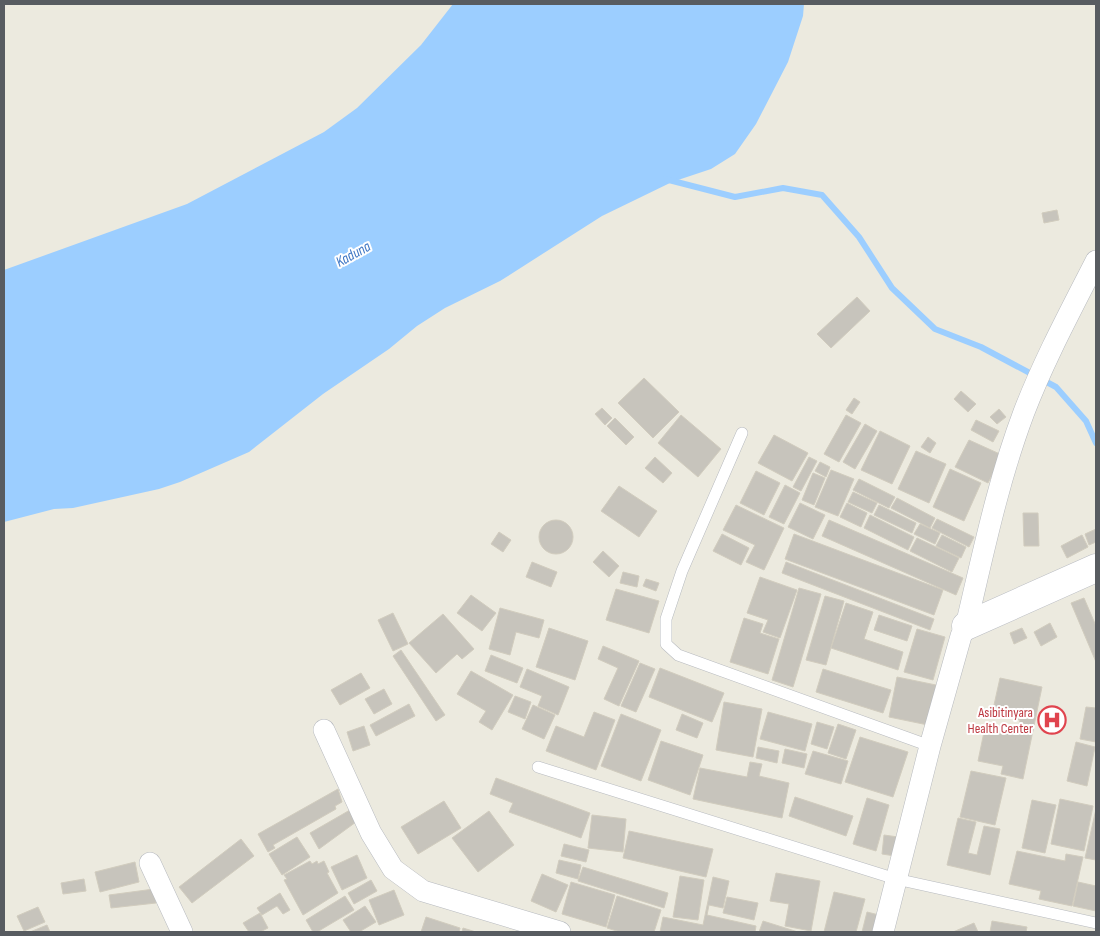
<svg xmlns="http://www.w3.org/2000/svg" width="1100" height="936" font-family="'Sofia Sans Condensed',sans-serif">
	<rect width="100%" height="100%" fill="#eceadf"/>
	<!-- water -->
	<path fill="#9cceff" d="M 453,4 L 804,4 L 803,16 L 788,62 L 756,124 L 735,154 L 711,169 L 672,182 L 602,216 L 500,281 L 445,308 L 417,326 L 389,349 L 323,394 L 249,452 L 180,482 L 159,489 L 73,508 L 54,509 L 4,522 L 4,270 L 187,204 L 324,132 L 357,108 L 421,45 Z"/>
	<g fill="none" stroke-linecap="round" stroke-linejoin="round">
		<!-- stream -->
		<path stroke="#9cceff" stroke-width="6" d="M 665,179 L 735,197 L 783,188 L 822,195 L 859,237 L 892,288 L 935,329 L 981,347 L 1056,387 L 1086,421 L 1096,443"/>
	</g>
	<!-- building -->
	<g fill="#c7c4bc" stroke="#d1ccbe">
		<path d="M 1057,210 L 1059,220 L 1044,223 L 1042,213 Z"/>
		<path d="M 857,297 L 870,311 L 831,348 L 817,334 Z"/>
		<path d="M 644,378 L 679,412 L 653,438 L 618,403 Z"/>
		<path d="M 961,391 L 976,404 L 968,412 L 954,399 Z"/>
		<path d="M 854,398 L 860,402 L 852,414 L 846,410 Z"/>
		<path d="M 602,408 L 612,418 L 605,425 L 595,414 Z"/>
		<path d="M 999,409 L 1006,417 L 997,424 L 990,417 Z"/>
		<path d="M 681,415 L 721,449 L 698,477 L 658,443 Z"/>
		<path d="M 846,415 L 861,423 L 839,462 L 824,454 Z"/>
		<path d="M 615,418 L 634,437 L 626,445 L 607,426 Z"/>
		<path d="M 976,420 L 999,431 L 993,442 L 971,430 Z"/>
		<path d="M 865,424 L 877,431 L 855,469 L 843,462 Z"/>
		<path d="M 880,431 L 910,446 L 892,484 L 861,470 Z"/>
		<path d="M 774,435 L 808,453 L 792,481 L 758,463 Z"/>
		<path d="M 928,437 L 936,443 L 930,453 L 921,447 Z"/>
		<path d="M 969,440 L 1002,455 L 988,483 L 955,467 Z"/>
		<path d="M 916,451 L 946,464 L 929,503 L 898,489 Z"/>
		<path d="M 655,457 L 672,473 L 663,483 L 645,468 Z"/>
		<path d="M 809,457 L 817,461 L 801,491 L 793,487 Z"/>
		<path d="M 820,462 L 830,467 L 826,477 L 815,471 Z"/>
		<path d="M 950,469 L 981,483 L 964,521 L 933,507 Z"/>
		<path d="M 831,470 L 854,479 L 838,516 L 815,507 Z"/>
		<path d="M 756,471 L 780,483 L 764,515 L 740,503 Z"/>
		<path d="M 813,473 L 825,478 L 814,505 L 802,500 Z"/>
		<path d="M 859,479 L 895,497 L 889,508 L 853,490 Z"/>
		<path d="M 785,485 L 800,493 L 784,524 L 769,517 Z"/>
		<path d="M 619,486 L 657,511 L 639,537 L 601,511 Z"/>
		<path d="M 853,492 L 877,503 L 872,513 L 848,502 Z"/>
		<path d="M 897,498 L 935,518 L 930,528 L 891,508 Z"/>
		<path d="M 800,503 L 825,515 L 813,539 L 788,527 Z"/>
		<path d="M 847,503 L 867,513 L 861,527 L 840,517 Z"/>
		<path d="M 736,505 L 784,528 L 764,570 L 746,562 L 755,545 L 723,530 Z"/>
		<path d="M 879,505 L 916,523 L 912,533 L 874,515 Z"/>
		<path d="M 1023,513 L 1038,513 L 1039,546 L 1024,546 Z"/>
		<path d="M 870,515 L 914,537 L 908,550 L 864,528 Z"/>
		<path d="M 937,519 L 974,537 L 969,547 L 932,528 Z"/>
		<circle cx="556" cy="537" r="17"/>
		<path d="M 829,520 L 963,578 L 956,595 L 822,536 Z"/>
		<path d="M 920,524 L 940,533 L 935,544 L 914,534 Z"/>
		<path d="M 1096,529 L 1096,542 L 1089,545 L 1085,534 Z"/>
		<path d="M 499,532 L 511,540 L 503,552 L 491,544 Z"/>
		<path d="M 722,534 L 749,548 L 741,565 L 713,551 Z"/>
		<path d="M 794,534 L 943,590 L 934,615 L 785,559 Z"/>
		<path d="M 942,535 L 966,547 L 961,558 L 936,546 Z"/>
		<path d="M 1082,535 L 1088,547 L 1067,558 L 1061,546 Z"/>
		<path d="M 917,538 L 959,558 L 952,572 L 910,551 Z"/>
		<path d="M 603,551 L 619,566 L 609,577 L 593,562 Z"/>
		<path d="M 532,562 L 557,572 L 551,587 L 526,577 Z"/>
		<path d="M 786,562 L 934,619 L 930,630 L 782,573 Z"/>
		<path d="M 623,572 L 639,576 L 637,587 L 620,583 Z"/>
		<path d="M 760,577 L 797,590 L 780,638 L 763,632 L 768,620 L 747,613 Z"/>
		<path d="M 646,579 L 659,583 L 656,591 L 643,586 Z"/>
		<path d="M 799,588 L 821,594 L 793,687 L 772,680 Z"/>
		<path d="M 616,589 L 659,601 L 649,633 L 606,620 Z"/>
		<path d="M 471,595 L 496,613 L 482,631 L 457,613 Z"/>
		<path d="M 825,596 L 844,601 L 826,665 L 806,660 Z"/>
		<path d="M 1084,598 L 1096,626 L 1096,662 L 1071,603 Z"/>
		<path d="M 846,603 L 873,612 L 864,639 L 903,652 L 898,670 L 831,648 Z"/>
		<path d="M 500,608 L 544,620 L 539,638 L 516,632 L 510,655 L 489,649 Z"/>
		<path d="M 393,613 L 408,644 L 393,651 L 378,620 Z"/>
		<path d="M 443,614 L 474,649 L 462,659 L 457,654 L 436,673 L 409,643 Z"/>
		<path d="M 879,615 L 912,626 L 907,641 L 874,630 Z"/>
		<path d="M 744,618 L 763,624 L 760,633 L 779,639 L 768,674 L 730,662 Z"/>
		<path d="M 1050,623 L 1057,637 L 1041,646 L 1034,632 Z"/>
		<path d="M 549,628 L 588,641 L 575,680 L 536,667 Z"/>
		<path d="M 1022,628 L 1027,638 L 1014,644 L 1010,633 Z"/>
		<path d="M 917,629 L 945,637 L 933,680 L 904,672 Z"/>
		<path d="M 603,646 L 639,661 L 619,706 L 604,699 L 618,668 L 598,659 Z"/>
		<path d="M 401,650 L 445,715 L 436,721 L 393,656 Z"/>
		<path d="M 491,655 L 523,668 L 517,683 L 485,671 Z"/>
		<path d="M 640,663 L 655,669 L 636,712 L 621,706 Z"/>
		<path d="M 660,668 L 724,693 L 712,722 L 649,697 Z"/>
		<path d="M 527,669 L 569,687 L 558,715 L 538,706 L 542,696 L 520,687 Z"/>
		<path d="M 823,669 L 891,690 L 883,713 L 816,692 Z"/>
		<path d="M 471,671 L 513,695 L 492,730 L 479,722 L 486,711 L 457,694 Z"/>
		<path d="M 361,673 L 370,688 L 340,705 L 331,690 Z"/>
		<path d="M 897,677 L 936,685 L 928,725 L 889,717 Z"/>
		<path d="M 1000,678 L 1042,687 L 1023,779 L 1001,774 L 1003,766 L 978,761 L 985,727 L 1017,734 L 1020,720 L 992,714 Z"/>
		<path d="M 384,689 L 392,704 L 374,714 L 365,699 Z"/>
		<path d="M 515,696 L 531,702 L 525,719 L 508,712 Z"/>
		<path d="M 724,702 L 762,709 L 753,757 L 716,750 Z"/>
		<path d="M 409,704 L 415,716 L 376,736 L 370,725 Z"/>
		<path d="M 533,705 L 555,715 L 544,739 L 522,729 Z"/>
		<path d="M 1086,707 L 1096,708 L 1096,742 L 1080,739 Z"/>
		<path d="M 594,712 L 615,720 L 596,770 L 546,751 L 556,726 L 584,737 Z"/>
		<path d="M 768,712 L 812,724 L 805,751 L 760,739 Z"/>
		<path d="M 621,714 L 661,730 L 641,781 L 601,766 Z"/>
		<path d="M 682,714 L 703,723 L 697,738 L 676,730 Z"/>
		<path d="M 817,722 L 834,727 L 827,749 L 811,744 Z"/>
		<path d="M 838,724 L 856,730 L 846,759 L 828,753 Z"/>
		<path d="M 364,726 L 370,745 L 353,751 L 347,732 Z"/>
		<path d="M 860,737 L 908,752 L 893,797 L 845,782 Z"/>
		<path d="M 661,741 L 703,755 L 690,795 L 648,780 Z"/>
		<path d="M 1076,742 L 1095,747 L 1087,786 L 1067,781 Z"/>
		<path d="M 758,747 L 779,751 L 777,763 L 756,758 Z"/>
		<path d="M 785,749 L 807,754 L 804,768 L 782,763 Z"/>
		<path d="M 813,751 L 848,761 L 841,784 L 805,774 Z"/>
		<path d="M 750,762 L 762,764 L 759,776 L 789,783 L 782,818 L 693,799 L 700,768 L 747,777 Z"/>
		<path d="M 971,771 L 1006,778 L 995,825 L 960,817 Z"/>
		<path d="M 496,778 L 590,813 L 581,838 L 509,812 L 513,803 L 490,794 Z"/>
		<path d="M 338,789 L 342,802 L 335,806 L 336,809 L 273,845 L 275,848 L 268,852 L 258,834 Z"/>
		<path d="M 795,797 L 853,816 L 846,836 L 789,816 Z"/>
		<path d="M 867,798 L 889,805 L 876,851 L 853,844 Z"/>
		<path d="M 1060,799 L 1093,806 L 1084,851 L 1051,844 Z"/>
		<path d="M 1032,800 L 1056,805 L 1045,853 L 1022,848 Z"/>
		<path d="M 444,801 L 461,828 L 418,854 L 401,827 Z"/>
		<path d="M 1096,809 L 1096,860 L 1085,858 Z"/>
		<path d="M 350,810 L 356,822 L 319,849 L 310,833 Z"/>
		<path d="M 489,811 L 514,845 L 478,872 L 452,838 Z"/>
		<path d="M 592,815 L 626,819 L 623,852 L 588,848 Z"/>
		<path d="M 958,818 L 976,822 L 968,853 L 977,855 L 984,826 L 1000,829 L 990,875 L 947,865 Z"/>
		<path d="M 629,831 L 713,849 L 706,877 L 623,858 Z"/>
		<path d="M 884,835 L 898,837 L 895,856 L 882,854 Z"/>
		<path d="M 297,837 L 310,857 L 282,875 L 269,854 Z"/>
		<path d="M 241,839 L 254,856 L 192,903 L 179,887 Z"/>
		<path d="M 564,844 L 589,850 L 586,862 L 561,856 Z"/>
		<path d="M 1017,851 L 1065,861 L 1066,854 L 1083,857 L 1072,906 L 1039,899 L 1041,891 L 1009,884 Z"/>
		<path d="M 357,855 L 367,878 L 342,890 L 331,867 Z"/>
		<path d="M 559,860 L 581,865 L 578,879 L 556,873 Z"/>
		<path d="M 310,861 L 312,864 L 317,861 L 318,864 L 324,861 L 329,872 L 327,873 L 338,893 L 303,915 L 284,880 L 287,879 L 284,875 Z"/>
		<path d="M 135,862 L 139,882 L 100,892 L 95,872 Z"/>
		<path d="M 583,867 L 668,893 L 664,908 L 578,881 Z"/>
		<path d="M 776,873 L 820,881 L 811,931 L 785,926 L 789,904 L 770,901 Z"/>
		<path d="M 542,874 L 568,885 L 556,912 L 531,901 Z"/>
		<path d="M 680,876 L 704,880 L 698,920 L 673,917 Z"/>
		<path d="M 713,877 L 729,881 L 723,908 L 709,905 L 707,915 L 756,926 L 755,932 L 660,932 L 663,917 L 703,925 Z"/>
		<path d="M 84,879 L 86,891 L 63,894 L 61,883 Z"/>
		<path d="M 371,880 L 377,891 L 354,904 L 348,893 Z"/>
		<path d="M 571,882 L 615,895 L 606,927 L 562,914 Z"/>
		<path d="M 1078,882 L 1096,886 L 1096,911 L 1073,906 Z"/>
		<path d="M 154,889 L 156,903 L 111,908 L 109,895 Z"/>
		<path d="M 394,890 L 404,915 L 379,925 L 369,900 Z"/>
		<path d="M 834,892 L 865,899 L 856,932 L 824,932 Z"/>
		<path d="M 280,893 L 290,910 L 283,914 L 277,906 L 262,915 L 257,908 Z"/>
		<path d="M 345,896 L 354,910 L 317,932 L 313,932 L 306,920 Z"/>
		<path d="M 617,896 L 661,910 L 654,932 L 620,932 L 607,928 Z"/>
		<path d="M 727,897 L 758,903 L 754,920 L 723,913 Z"/>
		<path d="M 365,906 L 376,922 L 359,932 L 351,932 L 343,920 Z"/>
		<path d="M 38,907 L 45,922 L 24,931 L 17,916 Z"/>
		<path d="M 867,912 L 879,915 L 875,932 L 862,932 Z"/>
		<path d="M 260,913 L 268,928 L 260,932 L 249,932 L 243,923 Z"/>
		<path d="M 426,917 L 460,928 L 459,932 L 421,932 Z"/>
		<path d="M 763,921 L 798,932 L 759,932 Z"/>
		<path d="M 992,921 L 1027,927 L 1026,932 L 990,932 Z"/>
		<path d="M 974,923 L 978,932 L 953,932 Z"/>
		<path d="M 47,925 L 50,932 L 30,932 Z"/>
		<path d="M 463,928 L 476,932 L 462,932 Z"/>
	</g>
	<g fill="none" stroke-linecap="round" stroke-linejoin="round">
		<!-- lane casing -->
		<g stroke="#b7babf" stroke-width="12">
			<g id="lane">
				<path d="M 742,433 L 682,571 L 666,619 L 666,644 L 678,655 L 930,746"/>
				<path d="M 538,767 L 896,879 L 1096,923"/>
			</g>
		</g>
		<!-- street casing -->
		<g stroke="#b7babf" stroke-width="22">
			<g id="street">
				<path d="M 324,730 L 371,833 L 393,869 L 423,891 L 560,932"/>
				<path d="M 150,863 L 182,932"/>
				<path d="M 883,932 L 930,746 L 961,636 L 966,626 C 983,554 998,481 1024,412 C 1044,360 1071,310 1096,261"/>
			</g>
		</g>
		<!-- secondary casing -->
		<g stroke="#b8bbc2" stroke-width="29">
			<path id="secondary" d="M 966,626 L 1096,568"/>
		</g>
		<!-- lane -->
		<use href="#lane" stroke="#fff" stroke-width="11"/>
		<!-- street -->
		<use href="#street" stroke="#fff" stroke-width="21"/>
		<!-- secondary -->
		<use href="#secondary" stroke="#fff" stroke-width="28"/>
	</g>
	<!-- icons -->
	<defs>
		<g id="hospital-ring" transform="scale(1.4375)"><circle r="9.5" fill="#fff" stroke="#e0444e" stroke-width="1.5"/><path d="M-5-5h3v3.5h4V-5h3V5h-3V1.5h-4V5h-3Z" fill="#e0444e"/></g>
	</defs>
	<g fill-rule="evenodd">
		<use href="#hospital-ring" x="1052" y="720"/>
	</g>
	<g text-anchor="middle" stroke-width="4" stroke-linejoin="round" paint-order="stroke">
		<!-- health labels -->
		<g font-size="14" fill="#be3a42" stroke="#fff" text-anchor="end">
			<text x="1033" y="717">Asibitinyara<tspan x="1033" dy="16">Health Center</tspan></text>
		</g>
		<!-- water labels -->
		<g font-size="15" font-style="italic" fill="#3d76c4" stroke="#fff">
			<text transform="translate(353 254) rotate(-29)" y="5">Kaduna</text>
		</g>
	</g>
	<!-- border -->
	<rect width="1100" height="936" fill="none" stroke="#585c61" stroke-width="10"/>
</svg>
